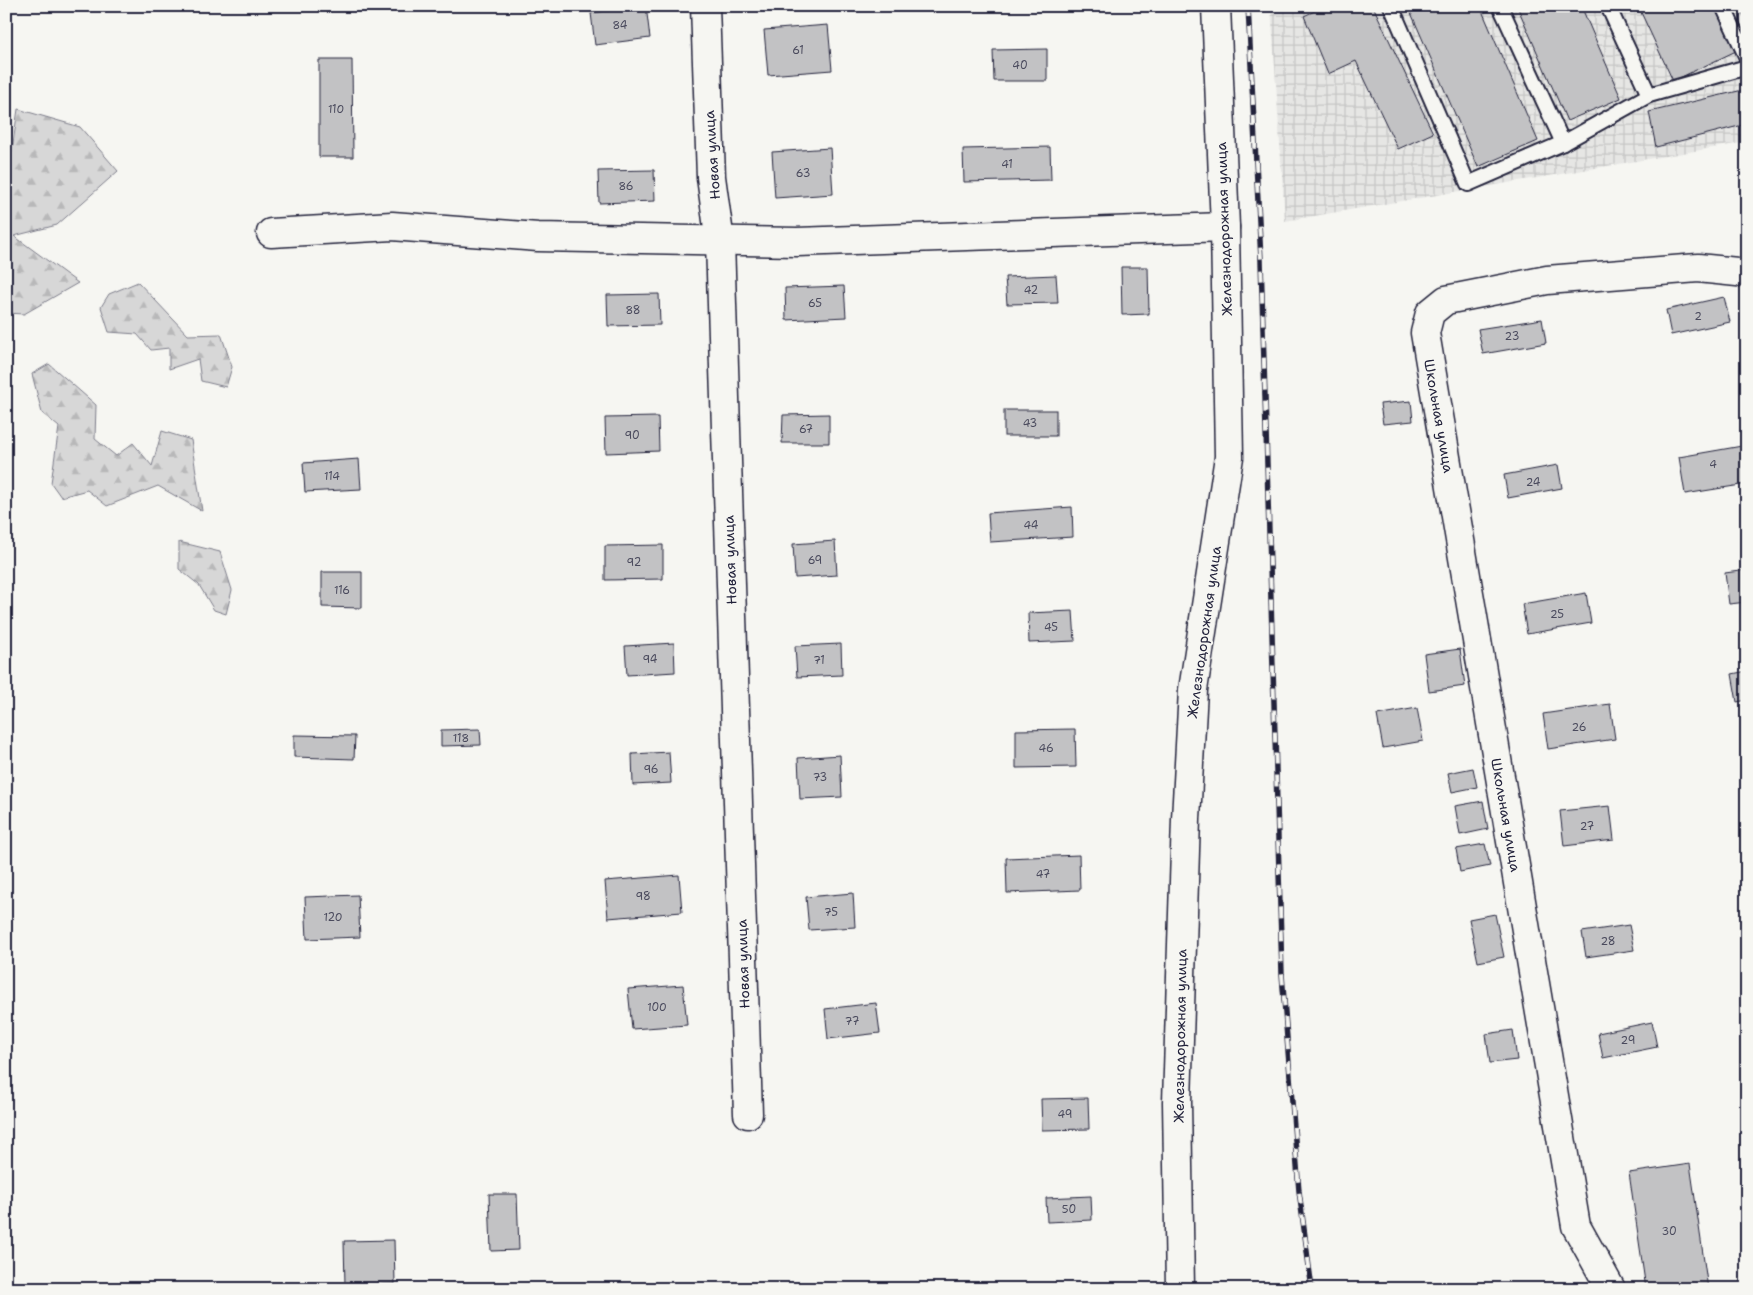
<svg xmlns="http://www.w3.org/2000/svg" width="1753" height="1295" font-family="'Shantell Sans',sans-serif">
	<defs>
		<pattern id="industrial-grid" width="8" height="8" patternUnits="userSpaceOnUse" patternTransform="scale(1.25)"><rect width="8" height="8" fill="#e6e6e4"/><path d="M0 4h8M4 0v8" fill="none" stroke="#c5c5c4"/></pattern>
		<pattern id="forest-firs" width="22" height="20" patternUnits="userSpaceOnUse" patternTransform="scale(1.25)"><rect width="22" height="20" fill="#d7d7d7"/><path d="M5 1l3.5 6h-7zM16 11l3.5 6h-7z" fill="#b8b8b9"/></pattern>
	</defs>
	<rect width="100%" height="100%" fill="#f6f6f2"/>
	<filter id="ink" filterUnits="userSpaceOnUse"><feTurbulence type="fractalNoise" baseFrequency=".02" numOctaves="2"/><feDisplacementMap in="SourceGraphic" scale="10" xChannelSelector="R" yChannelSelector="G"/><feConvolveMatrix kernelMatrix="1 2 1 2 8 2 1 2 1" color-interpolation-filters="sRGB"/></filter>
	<g filter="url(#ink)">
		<!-- industrial -->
		<path fill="url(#industrial-grid)" d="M 1271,6 L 1747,6 L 1747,142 L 1285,221 Z"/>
		<!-- forest -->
		<g fill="url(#forest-firs)" stroke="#7c7c89">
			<path d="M 18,109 L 80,127 L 118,171 L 57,225 L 14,236 L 78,283 L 24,314 L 6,313 L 6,157 L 11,157 Z"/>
			<path d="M 138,282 L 188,335 L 221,334 L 232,367 L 226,387 L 201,381 L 198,359 L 169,369 L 169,348 L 151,350 L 137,334 L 109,332 L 101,307 L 109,294 Z"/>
			<path d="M 49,364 L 96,405 L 95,439 L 116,456 L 133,443 L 152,466 L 162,431 L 191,440 L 202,511 L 158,486 L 107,506 L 87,490 L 61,497 L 51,483 L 59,427 L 42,413 L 32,374 Z"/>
			<path d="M 179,542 L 220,552 L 232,590 L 226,614 L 214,610 L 199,585 L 179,569 Z"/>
		</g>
		<!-- building -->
		<g fill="#c2c2c4" stroke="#22223b">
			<path d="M 646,6 L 650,38 L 595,45 L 591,13 Z"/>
			<path d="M 1325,6 L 1373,6 L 1433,133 L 1398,149 L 1356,61 L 1328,74 L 1304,16 Z"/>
			<path d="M 1408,6 L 1480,6 L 1538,141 L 1478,167 Z"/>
			<path d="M 1517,6 L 1581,6 L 1621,98 L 1567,121 Z"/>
			<path d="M 1638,6 L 1714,6 L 1736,51 L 1673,81 Z"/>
			<path d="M 1739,6 L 1747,6 L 1747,23 Z"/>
			<path d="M 828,25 L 832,70 L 768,75 L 764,30 Z"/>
			<path d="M 1047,49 L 1047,81 L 994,81 L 993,50 Z"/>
			<path d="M 319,60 L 352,60 L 353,157 L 319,157 Z"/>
			<path d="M 1747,89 L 1747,124 L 1656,147 L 1649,112 Z"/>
			<path d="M 1050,147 L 1051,180 L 964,182 L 963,149 Z"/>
			<path d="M 830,148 L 833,194 L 775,198 L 772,152 Z"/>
			<path d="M 654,170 L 655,201 L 599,203 L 598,171 Z"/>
			<path d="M 1121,267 L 1148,267 L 1149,314 L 1122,315 Z"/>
			<path d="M 1056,275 L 1058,303 L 1007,304 L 1005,277 Z"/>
			<path d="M 844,286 L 846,317 L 786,320 L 785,288 Z"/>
			<path d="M 659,294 L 660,325 L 608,326 L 607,295 Z"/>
			<path d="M 1724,297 L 1730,322 L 1671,335 L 1666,310 Z"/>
			<path d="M 1542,319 L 1546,343 L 1483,354 L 1478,329 Z"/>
			<path d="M 1411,401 L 1413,421 L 1383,424 L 1380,404 Z"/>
			<rect x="1004" y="410" width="52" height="26"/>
			<path d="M 829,414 L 829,443 L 782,443 L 783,415 Z"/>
			<path d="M 658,417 L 659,451 L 606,453 L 605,418 Z"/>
			<path d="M 1742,446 L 1747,484 L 1685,494 L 1679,457 Z"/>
			<path d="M 359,459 L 361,489 L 305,492 L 303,463 Z"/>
			<path d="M 1558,465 L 1562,488 L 1508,498 L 1504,475 Z"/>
			<path d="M 1072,507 L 1073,537 L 990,542 L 988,513 Z"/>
			<path d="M 835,541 L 837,575 L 795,578 L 793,544 Z"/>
			<path d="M 663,545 L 663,579 L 605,580 L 605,546 Z"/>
			<path d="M 1747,570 L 1747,602 L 1729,604 L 1725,573 Z"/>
			<path d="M 322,572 L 362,572 L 362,608 L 322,607 Z"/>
			<path d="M 1586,593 L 1591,623 L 1527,634 L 1522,604 Z"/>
			<path d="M 1073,611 L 1075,641 L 1029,643 L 1028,613 Z"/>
			<path d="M 674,643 L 675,672 L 627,675 L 625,646 Z"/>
			<path d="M 841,644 L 842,675 L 797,677 L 795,646 Z"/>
			<path d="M 1460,649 L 1465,686 L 1429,691 L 1424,654 Z"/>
			<path d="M 1747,671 L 1747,700 L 1737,702 L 1732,674 Z"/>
			<path d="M 1610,704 L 1615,739 L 1548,749 L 1543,714 Z"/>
			<path d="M 1417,708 L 1423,741 L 1383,748 L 1377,715 Z"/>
			<path d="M 480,729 L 481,745 L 441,746 L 441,730 Z"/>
			<path d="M 1075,729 L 1076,767 L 1016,768 L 1016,730 Z"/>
			<path d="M 294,735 L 355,736 L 354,759 L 294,757 Z"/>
			<path d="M 669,752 L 671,783 L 633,785 L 632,754 Z"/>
			<path d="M 840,755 L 842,797 L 800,799 L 798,758 Z"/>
			<path d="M 1473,768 L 1477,787 L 1452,792 L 1448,773 Z"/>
			<path d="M 1483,801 L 1488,829 L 1460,835 L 1455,806 Z"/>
			<path d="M 1610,806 L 1614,840 L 1564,846 L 1560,811 Z"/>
			<path d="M 1485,844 L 1490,866 L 1460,872 L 1456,849 Z"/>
			<path d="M 1079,855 L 1080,890 L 1007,893 L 1006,858 Z"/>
			<path d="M 679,875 L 682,912 L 608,918 L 605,881 Z"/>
			<path d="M 853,893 L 855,927 L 809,930 L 806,897 Z"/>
			<path d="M 358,895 L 360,937 L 307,939 L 305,897 Z"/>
			<path d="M 1495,914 L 1504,957 L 1478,962 L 1469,919 Z"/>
			<path d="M 1629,925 L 1634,950 L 1586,957 L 1582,932 Z"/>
			<path d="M 683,985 L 687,1025 L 632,1029 L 628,989 Z"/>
			<path d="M 876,1003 L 880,1033 L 828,1039 L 825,1009 Z"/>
			<path d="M 1652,1022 L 1657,1047 L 1603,1058 L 1598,1033 Z"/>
			<path d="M 1513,1030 L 1517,1060 L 1490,1063 L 1486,1034 Z"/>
			<path d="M 1088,1098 L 1089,1129 L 1042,1130 L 1041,1099 Z"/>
			<path d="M 1690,1164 L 1708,1289 L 1646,1289 L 1629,1173 Z"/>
			<path d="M 489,1194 L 517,1194 L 519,1250 L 491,1251 Z"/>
			<path d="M 1091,1196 L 1092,1220 L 1047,1222 L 1046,1198 Z"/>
			<path d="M 394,1240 L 395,1284 L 345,1285 L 344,1241 Z"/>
		</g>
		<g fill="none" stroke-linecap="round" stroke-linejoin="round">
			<!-- service casing -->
			<g stroke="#22223b" stroke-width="18">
				<g id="service">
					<path d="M 1391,6 L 1468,184 L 1563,143"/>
					<path d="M 1500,6 L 1563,143 L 1649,95"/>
					<path d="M 1608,6 L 1649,95 L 1747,67"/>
					<path d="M 1723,6 L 1747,58"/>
				</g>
			</g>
			<!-- minor casing -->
			<g stroke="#22223b" stroke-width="31">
				<g id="minor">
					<path d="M 705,6 L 711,177 L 720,242 L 748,1114"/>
					<path d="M 271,233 L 392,226 L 538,237 L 797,242 L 1225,227"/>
					<path d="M 1180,1289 L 1177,1102 L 1186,819 L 1193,690 L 1229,457 L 1225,227 L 1216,6"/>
					<path d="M 1611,1289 L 1576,1226 L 1425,333 L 1430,313 L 1446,300 L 1547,280 L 1698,268 L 1747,273"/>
				</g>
			</g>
			<!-- service -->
			<use href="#service" stroke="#f6f6f2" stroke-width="14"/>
			<!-- minor -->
			<use href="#minor" stroke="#f6f6f2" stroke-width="28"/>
			<!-- rail casing -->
			<g stroke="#22223b" stroke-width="5.5">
				<path id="rail" d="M 1248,6 L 1261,260 L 1282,974 L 1299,1191 L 1312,1289"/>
			</g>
			<!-- rail -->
			<use href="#rail" stroke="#f6f6f2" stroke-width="4" stroke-dasharray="11" stroke-linecap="butt"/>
		</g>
	</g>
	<g text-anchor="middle" stroke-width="4" stroke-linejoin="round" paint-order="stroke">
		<!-- number labels -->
		<g font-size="11" fill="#4a4a5d">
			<text x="620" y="29">84</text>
			<text x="798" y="54">61</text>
			<text x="1020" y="69">40</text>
			<text x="336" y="113">110</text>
			<text x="1007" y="168">41</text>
			<text x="803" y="177">63</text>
			<text x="626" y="190">86</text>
			<text x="1031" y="294">42</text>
			<text x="815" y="307">65</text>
			<text x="633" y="314">88</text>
			<text x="1698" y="320">2</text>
			<text x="1512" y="340">23</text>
			<text x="1030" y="427">43</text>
			<text x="806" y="433">67</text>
			<text x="632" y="439">90</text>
			<text x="1713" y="468">4</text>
			<text x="332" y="480">114</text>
			<text x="1533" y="486">24</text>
			<text x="1031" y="529">44</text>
			<text x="815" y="564">69</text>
			<text x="634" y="566">92</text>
			<text x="342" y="594">116</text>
			<text x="1557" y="618">25</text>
			<text x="1051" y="631">45</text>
			<text x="650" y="663">94</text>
			<text x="819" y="664">71</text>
			<text x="1579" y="731">26</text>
			<text x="461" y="742">118</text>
			<text x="1046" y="752">46</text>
			<text x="651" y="773">96</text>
			<text x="820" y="781">73</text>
			<text x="1587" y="830">27</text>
			<text x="1043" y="878">47</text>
			<text x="643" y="900">98</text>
			<text x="831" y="916">75</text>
			<text x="333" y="921">120</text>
			<text x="1608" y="945">28</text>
			<text x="657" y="1011">100</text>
			<text x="852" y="1025">77</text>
			<text x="1628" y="1044">29</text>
			<text x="1065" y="1118">49</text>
			<text x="1069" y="1213">50</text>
			<text x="1669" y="1235">30</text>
		</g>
		<!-- street labels -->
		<g font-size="14" fill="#22223b" stroke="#f6f6f2">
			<text transform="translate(712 155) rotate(-94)" y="5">Новая улица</text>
			<text transform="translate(1224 229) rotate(-92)" y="5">Железнодорожная улица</text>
			<text transform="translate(1439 416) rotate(80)" y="5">Школьная улица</text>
			<text transform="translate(730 560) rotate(-92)" y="5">Новая улица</text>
			<text transform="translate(1204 632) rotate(-82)" y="5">Железнодорожная улица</text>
			<text transform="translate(1506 815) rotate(80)" y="5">Школьная улица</text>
			<text transform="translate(743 964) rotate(-92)" y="5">Новая улица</text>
			<text transform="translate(1180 1036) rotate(-89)" y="5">Железнодорожная улица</text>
		</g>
	</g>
	<!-- margin -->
	<rect width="1753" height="1295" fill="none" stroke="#f6f6f2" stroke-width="25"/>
	<rect x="12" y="12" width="1728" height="1270" fill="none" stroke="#22223b" stroke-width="2" filter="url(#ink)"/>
</svg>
